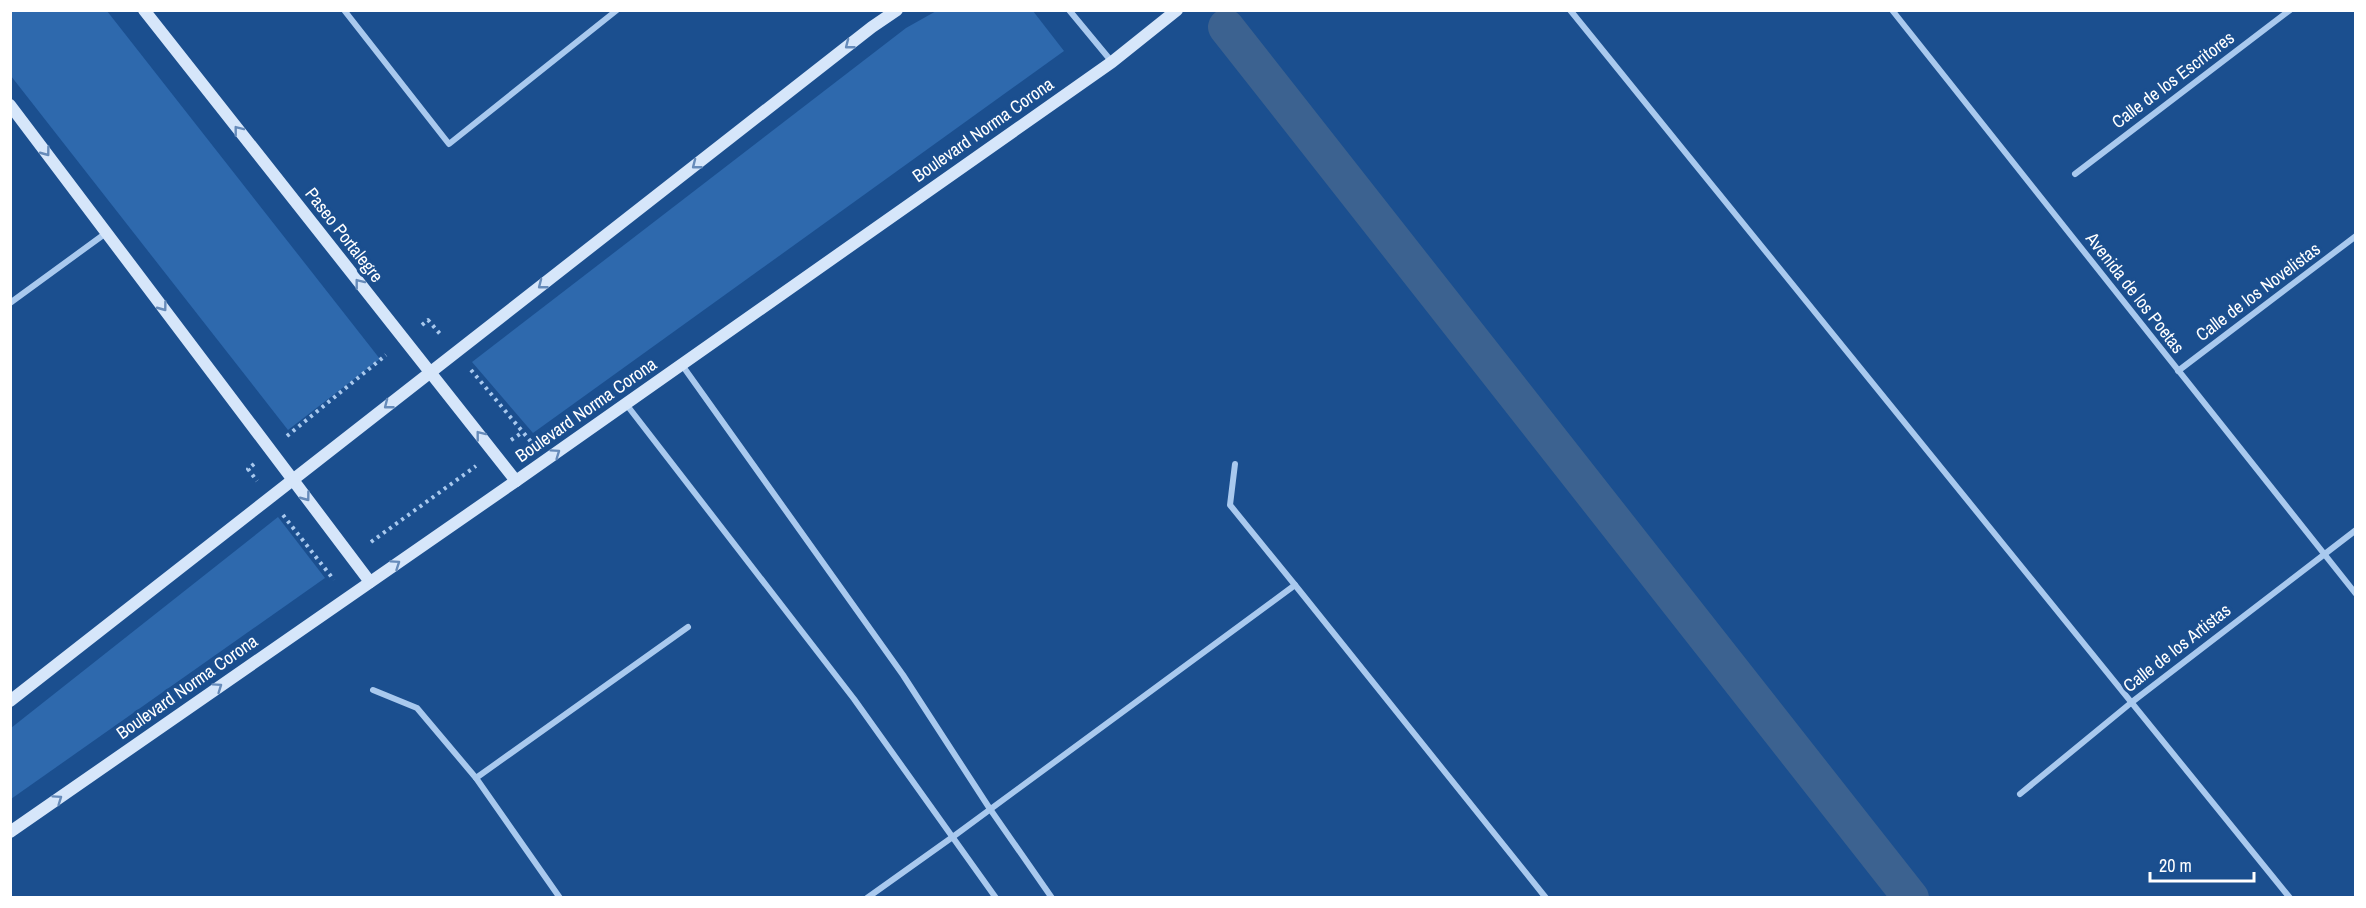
<svg xmlns="http://www.w3.org/2000/svg" width="2366" height="908" font-family="'Archivo Narrow',sans-serif">
	<rect width="100%" height="100%" fill="#1b4f8f"/>
	<!-- green -->
	<g fill="#2e69ad">
		<path d="M 11,10 L 107,11 L 380,359 L 288,430 L 11,76 Z"/>
		<path d="M 938,10 L 1033,11 L 1064,51 L 533,433 L 472,362 L 906,28 Z"/>
		<path d="M 278,517 L 325,578 L 11,799 L 11,728 Z"/>
	</g>
	<g fill="none" stroke-linecap="round" stroke-linejoin="round">
		<!-- canal -->
		<path stroke="#3c6290" stroke-width="36" d="M 1226,27 L 1911,898"/>
		<!-- path -->
		<g stroke="#a9c9ee" stroke-width="4" stroke-dasharray="3 4.5" stroke-linecap="butt">
			<path d="M 422,325 L 428,320 L 441,335"/>
			<path d="M 471,370 L 532,443"/>
			<path d="M 287,436 L 386,355"/>
			<path d="M 511,440 L 523,432"/>
			<path d="M 254,464 L 248,469 L 257,481"/>
			<path d="M 283,515 L 334,580"/>
			<path d="M 371,542 L 476,466"/>
		</g>
		<!-- street -->
		<g stroke="#a9c9ee" stroke-width="6">
			<path d="M 344,10 L 449,144 L 617,10"/>
			<path d="M 1069,10 L 1112,62"/>
			<path d="M 1570,10 L 2290,898"/>
			<path d="M 1892,10 L 2356,594"/>
			<path d="M 2075,174 L 2290,10"/>
			<path d="M 10,303 L 106,233"/>
			<path d="M 682,365 L 903,675 L 990,809 L 1052,898"/>
			<path d="M 2178,371 L 2356,236"/>
			<path d="M 626,404 L 854,699 L 996,898"/>
			<path d="M 1295,585 L 1546,898"/>
			<path d="M 373,690 L 417,708 L 476,778 L 560,898"/>
			<path d="M 476,778 L 688,627"/>
			<path d="M 2020,794 L 2132,702 L 2356,530"/>
			<path d="M 867,898 L 954,836 L 1295,585 L 1230,505 L 1235,464"/>
		</g>
		<!-- secondary -->
		<g stroke="#d6e6fa" stroke-width="12">
			<path d="M 144,10 L 516,481"/>
			<path d="M 10,105 L 370,582"/>
			<path d="M 10,701 L 872,27 L 897,10"/>
			<path d="M 10,832 L 516,481 L 1112,62 L 1177,10"/>
		</g>
	</g>
	<!-- one-way arrows -->
	<defs><path id="oneway-chevron" d="M-2-3.5L2.5 0L-2 3.5" fill="none" stroke-width="1.6" stroke-linecap="round" stroke-linejoin="round" transform="scale(1.5)"/></defs>
	<g stroke="#668bba">
		<use href="#oneway-chevron" transform="translate(849 45) rotate(142)"/>
		<use href="#oneway-chevron" transform="translate(238 130) rotate(-128)"/>
		<use href="#oneway-chevron" transform="translate(46 152) rotate(53)"/>
		<use href="#oneway-chevron" transform="translate(696 165) rotate(142)"/>
		<use href="#oneway-chevron" transform="translate(359 283) rotate(-128)"/>
		<use href="#oneway-chevron" transform="translate(542 285) rotate(142)"/>
		<use href="#oneway-chevron" transform="translate(163 307) rotate(53)"/>
		<use href="#oneway-chevron" transform="translate(388 405) rotate(142)"/>
		<use href="#oneway-chevron" transform="translate(480 435) rotate(-128)"/>
		<use href="#oneway-chevron" transform="translate(556 453) rotate(-35)"/>
		<use href="#oneway-chevron" transform="translate(306 497) rotate(53)"/>
		<use href="#oneway-chevron" transform="translate(396 564) rotate(-34)"/>
		<use href="#oneway-chevron" transform="translate(218 687) rotate(-35)"/>
		<use href="#oneway-chevron" transform="translate(58 799) rotate(-35)"/>
	</g>
	<g text-anchor="middle" stroke-width="6" stroke-linejoin="round" paint-order="stroke">
		<!-- street labels -->
		<g font-size="18" fill="#fff" stroke="#1b4f8f">
			<text transform="translate(2173 80) rotate(-37)" y="6">Calle de los Escritores</text>
			<text transform="translate(983 130) rotate(-35)" y="6">Boulevard Norma Corona</text>
			<text transform="translate(344 235) rotate(52)" y="6">Paseo Portalegre</text>
			<text transform="translate(2258 292) rotate(-37)" y="6">Calle de los Novelistas</text>
			<text transform="translate(2135 293) rotate(52)" y="6">Avenida de los Poetas</text>
			<text transform="translate(586 410) rotate(-35)" y="6">Boulevard Norma Corona</text>
			<text transform="translate(2177 648) rotate(-38)" y="6">Calle de los Artistas</text>
			<text transform="translate(187 687) rotate(-35)" y="6">Boulevard Norma Corona</text>
		</g>
	</g>
	<!-- border -->
	<rect width="2366" height="908" fill="none" stroke="#ffffff" stroke-width="24"/>
	<!-- scale -->
	<path d="M2150 872v9h104v-9" fill="none" stroke="#ffffff" stroke-width="3"/>
	<text x="2159" y="872" font-size="18" fill="#ffffff" stroke="#1b4f8f" stroke-width="4.5" paint-order="stroke">20 m</text>
</svg>
